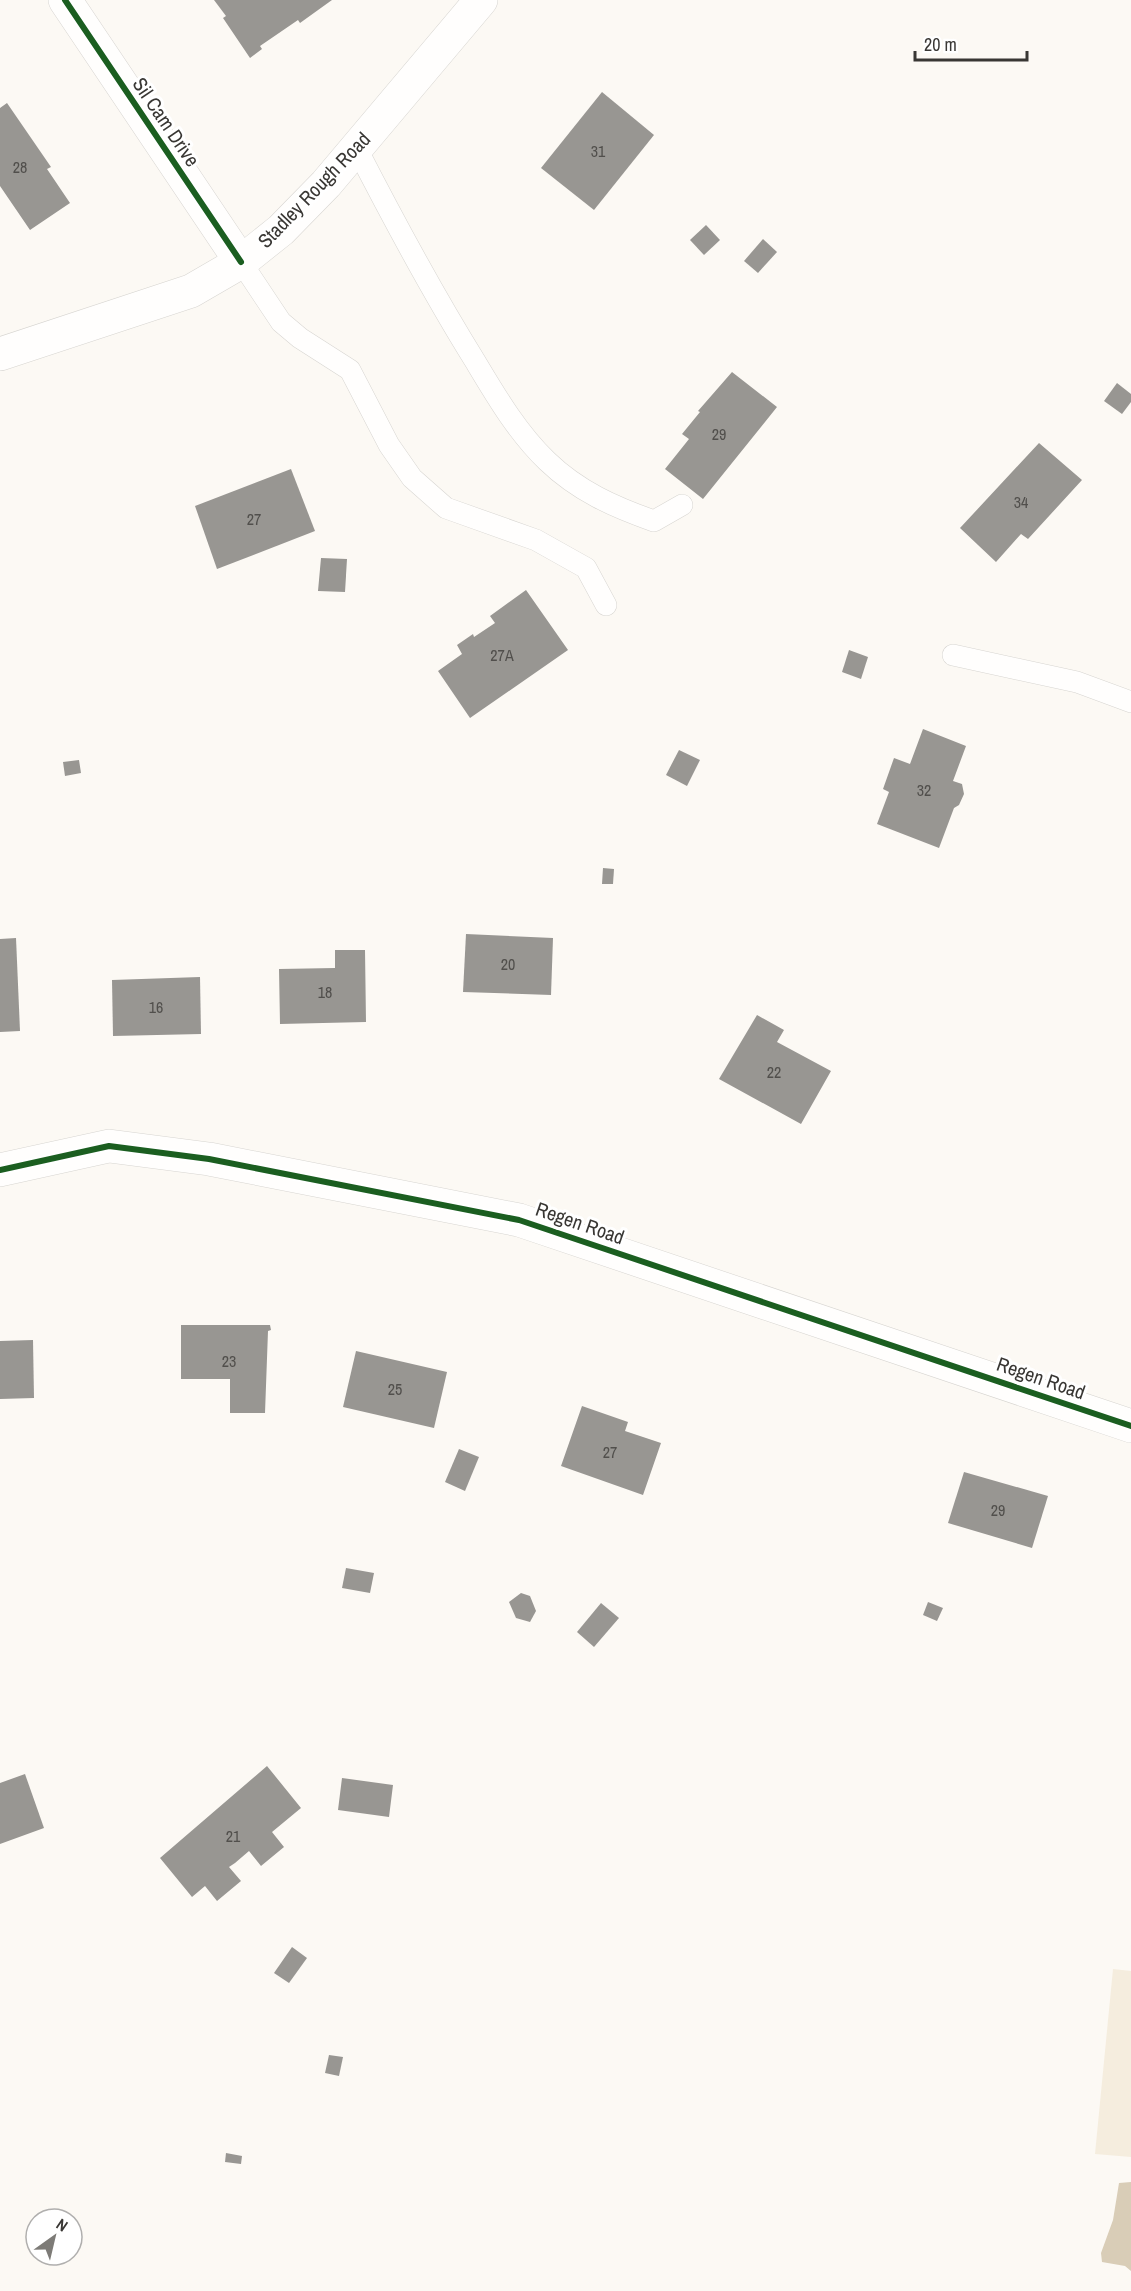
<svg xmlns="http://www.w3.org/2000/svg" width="1131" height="2291" font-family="'Archivo Narrow',sans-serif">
	<rect width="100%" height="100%" fill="#fcf9f4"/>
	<!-- green -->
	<path fill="#f5edde" d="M 1113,1969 L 1131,1971 L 1131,2157 L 1095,2154 Z"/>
	<!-- water -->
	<path fill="#d9cdb7" d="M 1131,2182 L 1131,2271 L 1125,2266 L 1102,2262 L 1101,2253 L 1113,2220 L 1119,2183 Z"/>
	<!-- building -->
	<g fill="#989692">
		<path d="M 214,0 L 332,0 L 300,23 L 298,20 L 260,46 L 262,49 L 250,58 L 223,18 L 226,16 Z"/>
		<path d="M 602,92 L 654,135 L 594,210 L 541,168 Z"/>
		<path d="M 7,103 L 51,167 L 47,169 L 70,203 L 30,230 L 0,186 L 0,108 Z"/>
		<path d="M 706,225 L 720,240 L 704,255 L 690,240 Z"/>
		<path d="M 763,239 L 777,252 L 758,273 L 744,261 Z"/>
		<path d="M 732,372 L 777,407 L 703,499 L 665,469 L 689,439 L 682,434 L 700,412 L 698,411 Z"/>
		<path d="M 1117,383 L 1131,394 L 1131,402 L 1122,414 L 1104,401 Z"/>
		<path d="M 1039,443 L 1082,480 L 1028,539 L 1021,534 L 996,562 L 960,528 Z"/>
		<path d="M 291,469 L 315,531 L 217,569 L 195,506 Z"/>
		<path d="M 321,558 L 347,559 L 345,592 L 318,591 Z"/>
		<path d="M 526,590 L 568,650 L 470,718 L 438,671 L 462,654 L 457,645 L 473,634 L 474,637 L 495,623 L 490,616 Z"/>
		<path d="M 849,650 L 868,657 L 861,679 L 842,672 Z"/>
		<path d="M 923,729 L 966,746 L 953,781 L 962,784 L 964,794 L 959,805 L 954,808 L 939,848 L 877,824 L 889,792 L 883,789 L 894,758 L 910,764 Z"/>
		<path d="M 679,750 L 700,760 L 687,786 L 666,775 Z"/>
		<path d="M 79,760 L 81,773 L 65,776 L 63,762 Z"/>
		<path d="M 603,868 L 614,869 L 613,884 L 602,884 Z"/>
		<path d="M 466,934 L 553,938 L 551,995 L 463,992 Z"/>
		<path d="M 16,938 L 20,1031 L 0,1032 L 0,939 Z"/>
		<path d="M 335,950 L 365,950 L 366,1022 L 280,1024 L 279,969 L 335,968 Z"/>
		<path d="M 200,977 L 201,1034 L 113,1036 L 112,980 Z"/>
		<path d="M 757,1015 L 784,1030 L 777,1042 L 831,1071 L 801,1124 L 719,1079 Z"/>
		<path d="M 181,1325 L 270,1325 L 271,1330 L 268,1331 L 265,1413 L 230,1413 L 230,1379 L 181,1379 Z"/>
		<path d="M 33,1340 L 34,1398 L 0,1399 L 0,1341 Z"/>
		<path d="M 356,1351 L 447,1372 L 434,1428 L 343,1407 Z"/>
		<path d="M 582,1406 L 628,1422 L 625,1431 L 661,1443 L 643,1495 L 561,1466 Z"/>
		<path d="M 459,1449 L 479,1457 L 465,1491 L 445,1482 Z"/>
		<path d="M 964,1472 L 1048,1496 L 1032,1548 L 948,1523 Z"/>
		<path d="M 346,1568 L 374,1573 L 370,1593 L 342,1588 Z"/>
		<path d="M 521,1593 L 530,1596 L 536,1611 L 530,1622 L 516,1618 L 509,1602 Z"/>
		<path d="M 928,1602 L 943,1608 L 937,1621 L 923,1615 Z"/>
		<path d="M 601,1603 L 619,1618 L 594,1647 L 577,1632 Z"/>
		<path d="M 267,1766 L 301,1808 L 272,1832 L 284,1847 L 261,1866 L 249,1851 L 235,1863 L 229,1867 L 241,1881 L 217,1901 L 205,1886 L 192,1897 L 160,1858 Z"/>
		<path d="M 25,1774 L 44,1828 L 0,1844 L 0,1783 Z"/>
		<path d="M 342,1778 L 393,1785 L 389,1817 L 338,1810 Z"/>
		<path d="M 292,1947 L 307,1958 L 289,1983 L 274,1973 Z"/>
		<path d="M 329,2055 L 343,2057 L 339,2076 L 325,2073 Z"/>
		<path d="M 226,2153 L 242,2156 L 241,2164 L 225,2162 Z"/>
	</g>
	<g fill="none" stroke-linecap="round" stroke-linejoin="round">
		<!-- lane casing -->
		<g stroke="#d7d5d1" stroke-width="22">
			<g id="lane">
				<path d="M 357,149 C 394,221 432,292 475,361 C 496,396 517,432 547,461 C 578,491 614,507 654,521 L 682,505"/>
				<path d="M 241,262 L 281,322 L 300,338 L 350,370 L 389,445 L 412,478 L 446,508 L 536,540 L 586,568 L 606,605"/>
				<path d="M 953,655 L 1077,682 L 1131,702"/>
			</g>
		</g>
		<!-- street casing -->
		<g stroke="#d7d5d1" stroke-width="34">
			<g id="street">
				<path d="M 65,0 L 241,262"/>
				<path d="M 0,1170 L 109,1146 L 209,1159 L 519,1220 L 1131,1426"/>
			</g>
		</g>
		<!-- secondary casing -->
		<g stroke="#d7d5d1" stroke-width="34">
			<path id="secondary" d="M 0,354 L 191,291 L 241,262 L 281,230 L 326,184 L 481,0"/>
		</g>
		<!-- lane -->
		<use href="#lane" stroke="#fffefd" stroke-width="21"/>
		<!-- street -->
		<use href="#street" stroke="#fffefd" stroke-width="33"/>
		<!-- secondary -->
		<use href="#secondary" stroke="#fffefd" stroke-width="33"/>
		<!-- cycleway casing -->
		<g stroke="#fff" stroke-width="10">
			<g id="cycleway">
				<path d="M 65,0 L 241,262"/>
				<path d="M 0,1170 L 109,1146 L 209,1159 L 519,1220 L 1131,1426"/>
			</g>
		</g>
		<!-- cycleway -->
		<use href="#cycleway" stroke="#1b5e20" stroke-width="6"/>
	</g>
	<g text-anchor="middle" stroke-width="6" stroke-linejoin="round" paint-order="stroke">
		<!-- number labels -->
		<g font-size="16" fill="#514f4c">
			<text x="598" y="157">31</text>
			<text x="20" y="173">28</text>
			<text x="719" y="440">29</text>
			<text x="1021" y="508">34</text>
			<text x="254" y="525">27</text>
			<text x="502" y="661">27A</text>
			<text x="924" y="796">32</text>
			<text x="508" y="970">20</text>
			<text x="325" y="998">18</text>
			<text x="156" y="1013">16</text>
			<text x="774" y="1078">22</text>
			<text x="229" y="1367">23</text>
			<text x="395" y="1395">25</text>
			<text x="610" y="1458">27</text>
			<text x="998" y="1516">29</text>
			<text x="233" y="1842">21</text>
		</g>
		<!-- street labels -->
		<g font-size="20" fill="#393734" stroke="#fff">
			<text transform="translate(166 122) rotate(56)" y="7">Sil Cam Drive</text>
			<text transform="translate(314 190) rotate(-46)" y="7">Stadley Rough Road</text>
			<text transform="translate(580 1223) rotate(19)" y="7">Regen Road</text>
			<text transform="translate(1041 1378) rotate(19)" y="7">Regen Road</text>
		</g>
	</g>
	<!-- north arrow -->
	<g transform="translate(54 2237) rotate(34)"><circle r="28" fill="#ffffff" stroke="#b0afae" stroke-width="1.5"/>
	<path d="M0-4.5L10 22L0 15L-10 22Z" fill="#7d7b77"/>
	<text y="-9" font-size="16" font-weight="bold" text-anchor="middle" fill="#393734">N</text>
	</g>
	<!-- scale -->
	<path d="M915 51v9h112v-9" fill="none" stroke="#393734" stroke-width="3"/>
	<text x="924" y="51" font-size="18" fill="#393734" stroke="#ffffff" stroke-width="4.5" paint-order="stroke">20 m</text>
</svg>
